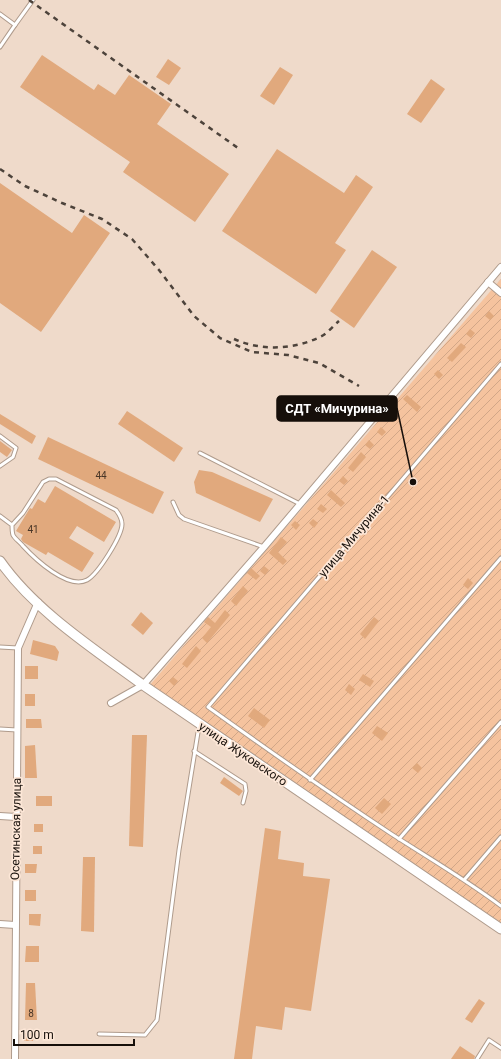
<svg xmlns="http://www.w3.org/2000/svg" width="501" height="1059" font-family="Roboto,sans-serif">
	<defs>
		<pattern id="garden-furrows" width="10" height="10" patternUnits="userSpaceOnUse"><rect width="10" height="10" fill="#f5c39e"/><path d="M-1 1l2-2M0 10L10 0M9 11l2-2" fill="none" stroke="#d1a687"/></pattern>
	</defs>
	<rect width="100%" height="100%" fill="#efdaca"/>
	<!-- garden -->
	<path fill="url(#garden-furrows)" d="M 501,279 L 501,927 L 166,707 L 149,686 Z"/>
	<!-- building -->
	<g fill="#e1a97d">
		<path d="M 42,55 L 94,90 L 98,84 L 115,95 L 129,75 L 171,104 L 157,124 L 229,174 L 195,222 L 123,172 L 130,162 L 20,87 Z"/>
		<path d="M 168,59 L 181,68 L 169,85 L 156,77 Z"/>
		<path d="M 280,67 L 293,75 L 274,105 L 260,96 Z"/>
		<path d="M 431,79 L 445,89 L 421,123 L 407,114 Z"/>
		<path d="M 277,149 L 344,193 L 356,175 L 373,187 L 335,243 L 346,250 L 316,294 L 222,231 Z"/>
		<path d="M 0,183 L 72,233 L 84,215 L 110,233 L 41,332 L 0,303 Z"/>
		<path d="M 372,250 L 397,267 L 354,328 L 330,311 Z"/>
		<path d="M 489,311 L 494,316 L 490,320 L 485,316 Z"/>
		<path d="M 470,329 L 475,333 L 471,338 L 466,334 Z"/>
		<path d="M 461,343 L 466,347 L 452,362 L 447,358 Z"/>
		<path d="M 438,370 L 443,375 L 439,379 L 434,374 Z"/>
		<path d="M 407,395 L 421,407 L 417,412 L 403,399 Z"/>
		<path d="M 127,411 L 183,448 L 174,462 L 118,424 Z"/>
		<path d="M 0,414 L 36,436 L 32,444 L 0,424 Z"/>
		<path d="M 381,427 L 386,432 L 382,436 L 377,432 Z"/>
		<path d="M 48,437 L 164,492 L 153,514 L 38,459 Z"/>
		<path d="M 369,440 L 374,445 L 370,449 L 365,445 Z"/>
		<path d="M 0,441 L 12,450 L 7,457 L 0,452 Z"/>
		<path d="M 361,452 L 366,457 L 353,472 L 348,468 Z"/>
		<path d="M 199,470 L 212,472 L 273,499 L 260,522 L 196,493 L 194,482 Z"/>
		<path d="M 343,476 L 348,481 L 344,485 L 339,481 Z"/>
		<path d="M 55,486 L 116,522 L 104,542 L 77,526 L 69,538 L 94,553 L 82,572 L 48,552 L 46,555 L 23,542 L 21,539 L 23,535 L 16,531 L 30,508 L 32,509 L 38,499 L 45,503 Z"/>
		<path d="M 331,490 L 345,503 L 341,507 L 327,495 Z"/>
		<path d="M 321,504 L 327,509 L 323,513 L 317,509 Z"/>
		<path d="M 313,519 L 318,523 L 314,528 L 309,523 Z"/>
		<path d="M 295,521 L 300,525 L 296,530 L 291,525 Z"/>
		<path d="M 281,537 L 287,542 L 278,552 L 287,561 L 283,565 L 269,553 Z"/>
		<path d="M 264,566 L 269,570 L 265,575 L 260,571 Z"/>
		<path d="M 251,568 L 260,576 L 256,580 L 247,573 Z"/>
		<path d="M 468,578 L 473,583 L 468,589 L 463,585 Z"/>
		<path d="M 243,586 L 248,591 L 236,606 L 231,601 Z"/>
		<path d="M 225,610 L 230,615 L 207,643 L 202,638 L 211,627 L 204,622 L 208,617 L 215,623 Z"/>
		<path d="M 141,612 L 153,623 L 143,635 L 131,625 Z"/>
		<path d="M 374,617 L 379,621 L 365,639 L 360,634 Z"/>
		<path d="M 33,640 L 55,646 L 59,652 L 57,661 L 30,654 Z"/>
		<path d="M 196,646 L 201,651 L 187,668 L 182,664 Z"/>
		<rect x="25" y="666" width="13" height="13"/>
		<path d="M 363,674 L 374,681 L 370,687 L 359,680 Z"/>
		<path d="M 173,677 L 178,681 L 174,686 L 169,681 Z"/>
		<path d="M 349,684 L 355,689 L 351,695 L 345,690 Z"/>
		<rect x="25" y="694" width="10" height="12"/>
		<path d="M 254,708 L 270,720 L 264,728 L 248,716 Z"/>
		<path d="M 26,719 L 41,719 L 42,728 L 26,728 Z"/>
		<path d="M 377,726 L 388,733 L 382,741 L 372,733 Z"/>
		<path d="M 132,735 L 147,735 L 143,847 L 129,846 Z"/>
		<path d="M 35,745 L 37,778 L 25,778 L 25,746 Z"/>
		<path d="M 417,763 L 422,768 L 418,773 L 412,768 Z"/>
		<path d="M 224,777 L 243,791 L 239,796 L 220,783 Z"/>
		<rect x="36" y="796" width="16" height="10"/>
		<path d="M 384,798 L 391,804 L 382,814 L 375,808 Z"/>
		<rect x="34" y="824" width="9" height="8"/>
		<path d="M 265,828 L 281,831 L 278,859 L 304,863 L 303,876 L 330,879 L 311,1011 L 285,1007 L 282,1030 L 256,1026 L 252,1059 L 234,1059 Z"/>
		<rect x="33" y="846" width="9" height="8"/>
		<path d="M 83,857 L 95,857 L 94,932 L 81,931 Z"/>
		<path d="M 25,864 L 37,864 L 36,873 L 25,873 Z"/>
		<rect x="25" y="890" width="11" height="11"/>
		<path d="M 29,914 L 41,914 L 40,926 L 29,925 Z"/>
		<path d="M 26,946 L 39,946 L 39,962 L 25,962 Z"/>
		<path d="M 26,983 L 35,983 L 37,1020 L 25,1020 Z"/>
		<path d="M 479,999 L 485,1003 L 472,1023 L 465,1019 Z"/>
		<path d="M 24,1033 L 34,1033 L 33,1041 L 24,1041 Z"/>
		<path d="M 460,1046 L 475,1056 L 474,1059 L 451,1059 Z"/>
	</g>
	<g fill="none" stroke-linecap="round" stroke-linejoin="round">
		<!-- service casing -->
		<g stroke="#af9b8c" stroke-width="5">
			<g id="service">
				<path d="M 0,14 L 15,25 L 0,47"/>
				<path d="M 15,25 L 33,0"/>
				<path d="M 501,364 L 208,707 C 268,750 328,792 390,833 C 427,857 465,879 501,906"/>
				<path d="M 0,436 L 16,448 L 13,457 L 0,466"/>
				<path d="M 200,453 L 300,504"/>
				<path d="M 173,502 L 179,515 L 184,519 L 264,547"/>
				<path d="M 0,516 L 12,525 C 12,528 12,532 13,535 C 15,539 20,542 23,546 C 35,559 68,590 87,580 C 98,574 122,536 122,524 C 122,518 119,514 116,510 L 56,479 L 49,479 L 43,482 L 23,513 L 12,525"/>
				<path d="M 0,647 L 18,648"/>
				<path d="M 0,729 L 17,730"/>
				<path d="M 194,751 L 245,784 L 246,791 L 243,803"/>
				<path d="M 310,780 L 501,558"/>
				<path d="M 399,839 L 501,722"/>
				<path d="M 465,879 L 501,837"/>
				<path d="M 99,1034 L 145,1035 L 157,1020 L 179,850 L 199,726"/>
				<path d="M 477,1059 L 489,1040 L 501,1048"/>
			</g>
		</g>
		<!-- minor casing -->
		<g stroke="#af9b8c" stroke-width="8">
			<g id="minor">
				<path d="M 488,282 L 501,293"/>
				<path d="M 111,703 L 143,685 L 264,547 L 501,267"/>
				<path d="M 0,816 L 16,817"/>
				<path d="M 0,924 L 15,925"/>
				<path d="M 15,1059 L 18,648 L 38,602"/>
			</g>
		</g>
		<!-- secondary casing -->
		<g stroke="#af9b8c" stroke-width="11">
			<path id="secondary" d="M 0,561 C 35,611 94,649 143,685 L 501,929"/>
		</g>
		<!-- service -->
		<use href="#service" stroke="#fff" stroke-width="3"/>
		<!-- minor -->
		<use href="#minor" stroke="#fff" stroke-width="6"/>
		<!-- secondary -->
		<use href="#secondary" stroke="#fff" stroke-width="9"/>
		<!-- rail -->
		<g stroke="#4d433b" stroke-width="2.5" stroke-dasharray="5 5" stroke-linecap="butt">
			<path d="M 29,0 L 238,148"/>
			<path d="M 0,169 L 25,186 L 62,203 L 102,219 L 132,239 L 159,270 L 194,316 L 220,338 L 252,352 L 288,355 L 319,363 L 359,386"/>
			<path d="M 234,339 C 261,351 293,350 320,337 C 327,334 333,326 339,321"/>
		</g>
	</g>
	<g text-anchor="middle" stroke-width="3.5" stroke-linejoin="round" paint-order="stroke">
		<!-- number labels -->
		<g font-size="10" fill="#493627">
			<text x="101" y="479">44</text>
			<text x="33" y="533">41</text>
			<text x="31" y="1017">8</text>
		</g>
		<!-- street labels -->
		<g font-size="12" fill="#160f0a" stroke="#fde7d7">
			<text transform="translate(354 536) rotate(-50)" y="4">улица Мичурина-1</text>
			<text transform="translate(243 754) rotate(34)" y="4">улица Жуковского</text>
			<text transform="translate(16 829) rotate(-89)" y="4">Осетинская улица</text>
		</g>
	</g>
	<!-- callouts -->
	<path fill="none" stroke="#160f0a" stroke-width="1.5" d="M413 482L397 408"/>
	<circle fill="#160f0a" stroke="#fde7d7" stroke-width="1.5" cx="413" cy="482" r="4"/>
	<rect fill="#160f0a" stroke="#160f0a" stroke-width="1.5" x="277" y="396" width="120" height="25" rx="4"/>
	<g font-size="13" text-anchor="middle" font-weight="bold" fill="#fff">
		<text x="337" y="413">СДТ «Мичурина»</text>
	</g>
	<!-- scale -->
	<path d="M14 1039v6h120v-6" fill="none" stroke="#160f0a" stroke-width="2"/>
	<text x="20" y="1039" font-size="12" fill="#160f0a" stroke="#fde7d7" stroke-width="3" paint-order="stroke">100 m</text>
</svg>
